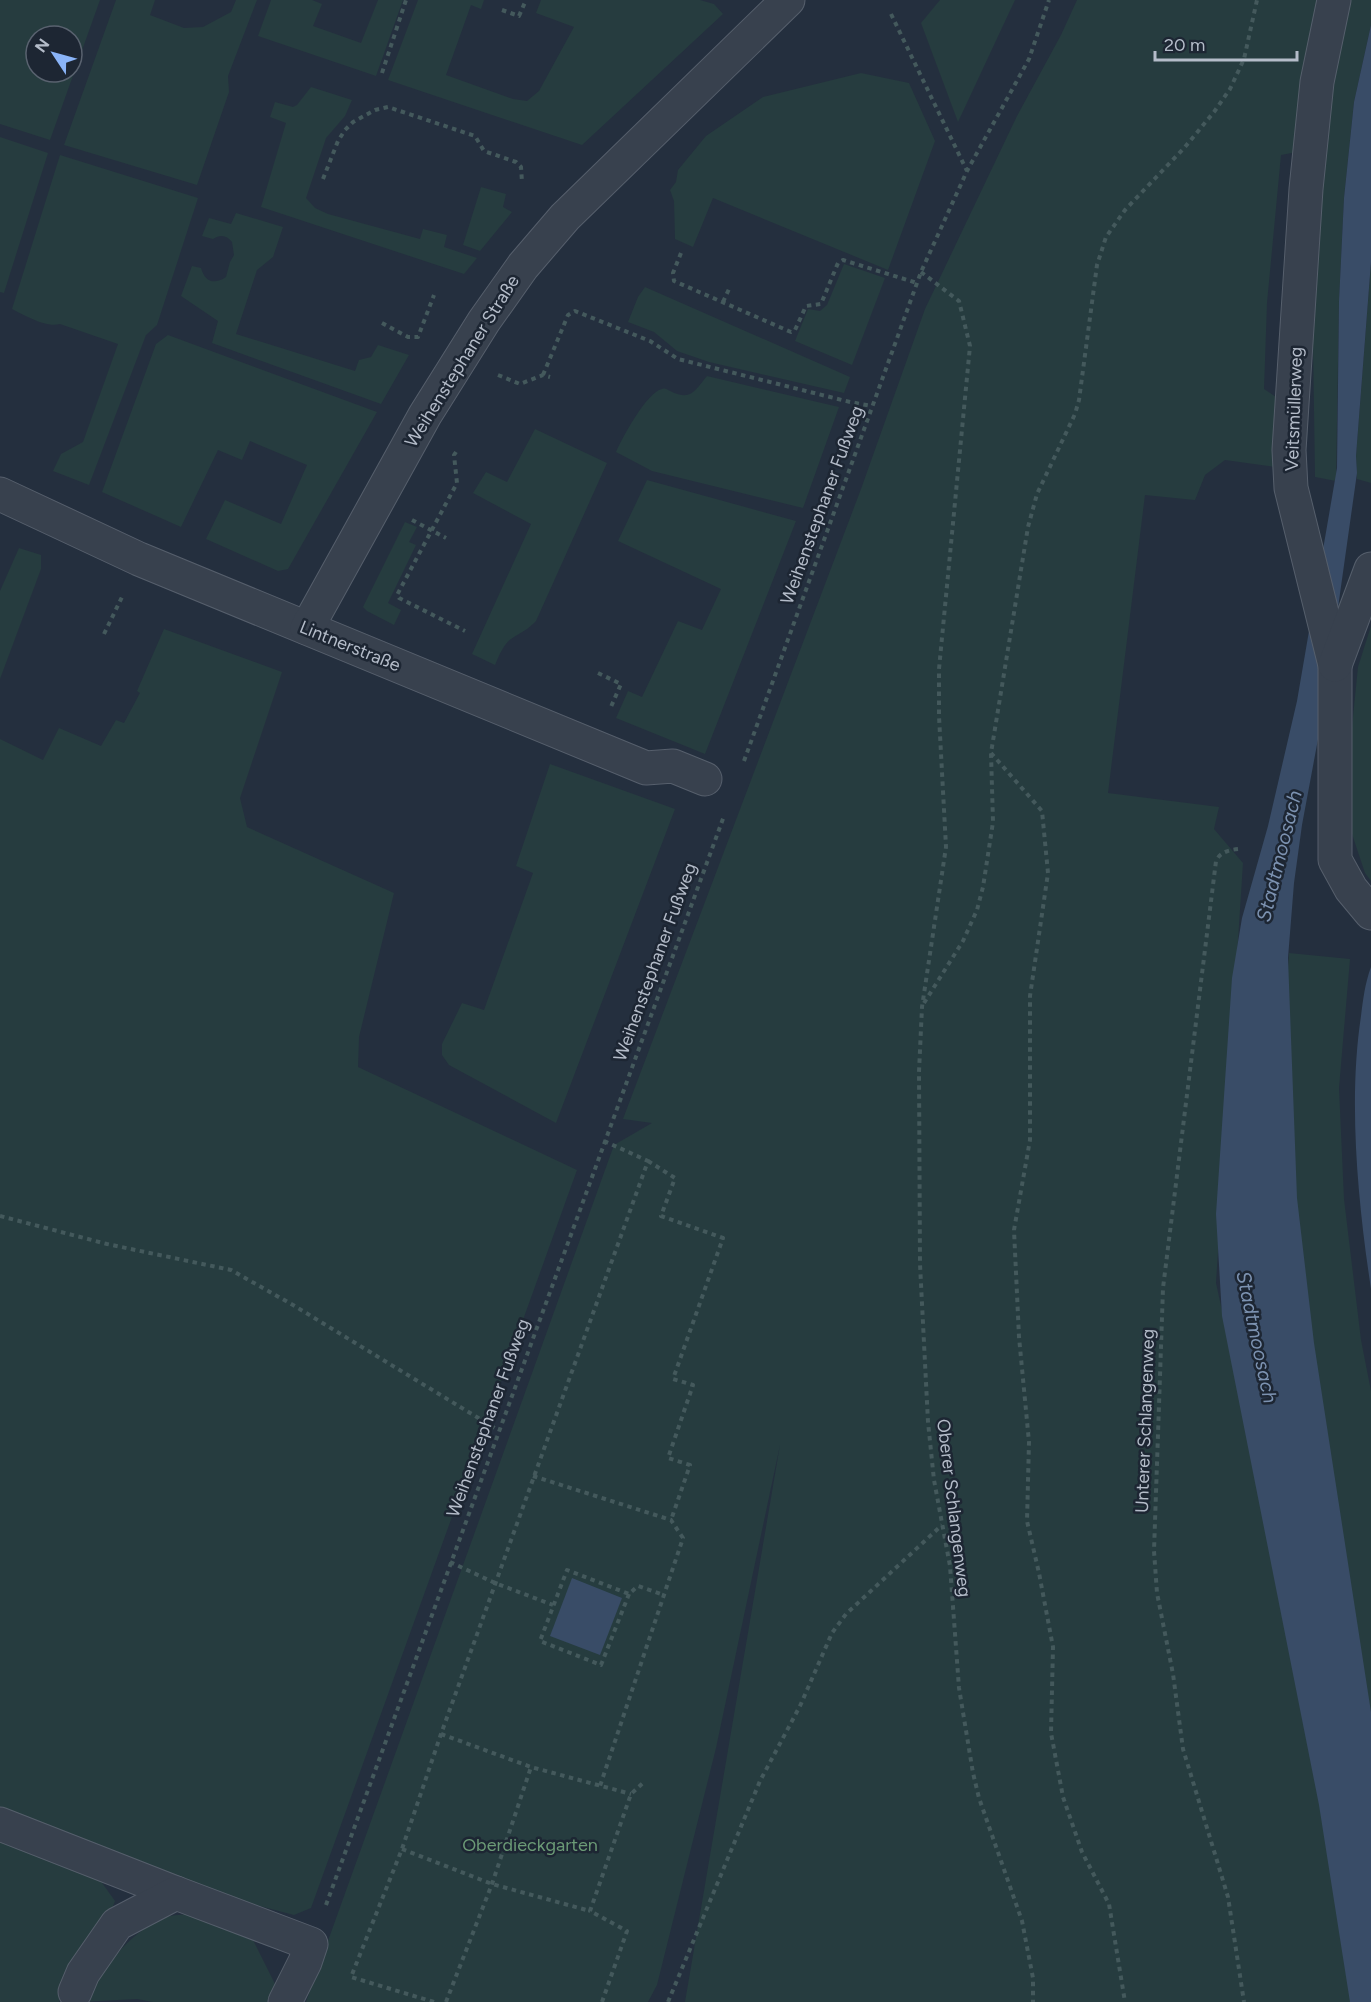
<svg xmlns="http://www.w3.org/2000/svg" width="1371" height="2002" font-family="Figtree,sans-serif">
	<rect width="100%" height="100%" fill="#242f3e"/>
	<!-- green -->
	<g fill="#263c3f" fill-rule="evenodd">
		<path d="M 0,0 L 100,0 L 50,140 L 0,124 ZM 36,36 L 72,36 L 72,72 L 36,72 Z"/>
		<path d="M 116,0 L 155,0 L 150,15 L 184,28 L 203,27 L 231,12 L 236,0 L 257,0 L 228,76 L 229,92 L 197,185 L 64,145 Z"/>
		<path d="M 271,0 L 312,0 L 322,4 L 313,26 L 361,43 L 378,0 L 403,0 L 376,76 L 258,36 Z"/>
		<path d="M 418,0 L 484,0 L 481,9 L 471,5 L 446,75 L 513,99 L 527,101 L 539,91 L 574,27 L 536,13 L 541,0 L 700,0 L 714,4 L 723,14 L 582,145 L 388,80 Z"/>
		<path d="M 940,0 L 1015,0 L 958,122 L 921,23 Z"/>
		<path d="M 1077,0 L 1322,0 L 1297,152 L 1281,155 L 1267,303 L 1264,389 L 1279,399 L 1275,467 L 1225,460 L 1205,475 L 1195,500 L 1145,495 L 1108,793 L 1219,807 L 1214,829 L 1243,863 L 1216,1283 L 1320,1754 L 1371,2002 L 685,2002 L 780,1445 L 716,1748 L 657,1985 L 648,2002 L 306,2002 L 614,1145 L 652,1123 L 623,1119 L 861,489 L 925,309 L 1017,116 L 1061,35 Z"/>
		<path d="M 1349,0 L 1371,0 L 1371,25 L 1354,102 L 1344,198 L 1339,301 L 1336,481 L 1315,477 L 1312,276 L 1333,69 Z"/>
		<path d="M 861,73 L 909,83 L 935,141 L 888,270 L 713,198 L 693,247 L 675,239 L 674,201 L 670,190 L 676,182 L 678,170 L 706,136 L 763,97 Z"/>
		<path d="M 311,87 L 352,100 L 345,116 L 326,138 L 306,198 L 315,208 L 328,214 L 420,239 L 423,229 L 447,235 L 444,247 L 477,258 L 464,274 L 261,207 L 286,123 L 270,117 L 275,102 L 293,107 L 297,105 Z"/>
		<path d="M 0,137 L 48,153 L 4,293 L 0,292 Z"/>
		<path d="M 60,155 L 198,198 L 157,325 L 146,335 L 89,485 L 53,471 L 61,454 L 83,442 L 118,344 L 60,324 C 46,328 24,315 12,309 Z"/>
		<path d="M 481,187 L 506,194 L 503,207 L 512,212 L 480,251 L 463,245 Z"/>
		<path d="M 236,213 L 283,227 L 273,257 L 257,270 L 236,334 L 355,371 L 359,360 L 371,357 L 378,345 L 409,355 L 381,404 L 212,343 L 218,321 L 181,296 L 192,266 L 201,268 C 205,282 214,285 226,277 L 230,262 L 234,255 L 232,242 C 227,235 220,234 213,239 L 202,236 L 209,218 L 231,224 Z"/>
		<path d="M 1371,262 L 1371,483 L 1357,479 L 1356,456 Z"/>
		<path d="M 844,264 L 885,278 L 852,365 L 795,341 L 808,309 L 820,311 L 827,305 Z"/>
		<path d="M 645,287 L 850,377 L 844,393 L 709,362 L 677,351 L 654,332 L 628,322 L 638,297 Z"/>
		<path d="M 168,335 L 377,412 L 288,569 L 278,571 L 206,539 L 225,500 L 281,524 L 307,465 L 250,441 L 242,460 L 218,450 L 181,527 L 102,492 L 156,344 Z"/>
		<path d="M 707,376 L 839,407 L 803,508 L 652,471 L 616,452 C 622,438 647,392 662,389 C 666,388 666,389 670,391 C 691,401 694,392 707,376 Z"/>
		<path d="M 535,429 L 607,463 L 536,621 C 529,629 520,633 511,639 C 503,645 499,656 495,665 L 472,654 L 531,524 L 473,493 L 486,472 L 507,482 Z"/>
		<path d="M 647,480 L 796,521 L 705,754 L 616,718 L 628,691 L 642,697 L 678,621 L 702,630 L 721,589 L 618,541 Z"/>
		<path d="M 405,522 L 417,527 L 409,542 L 416,545 L 388,603 L 401,610 L 394,625 L 367,611 L 363,607 Z"/>
		<path d="M 19,548 L 41,555 L 41,569 L 0,679 L 0,591 Z"/>
		<path d="M 1371,626 L 1371,881 L 1365,873 L 1351,831 L 1347,776 L 1358,667 Z"/>
		<path d="M 164,629 L 282,672 L 240,798 L 247,827 L 394,893 L 359,1037 L 358,1067 L 577,1170 L 311,1908 L 294,1915 L 237,1900 L 0,1810 L 0,739 L 43,760 L 59,728 L 101,746 L 116,720 L 124,723 L 140,693 L 137,691 Z"/>
		<path d="M 550,764 L 675,809 L 556,1123 L 449,1065 L 442,1055 L 442,1044 L 462,1003 L 484,1010 L 533,873 L 516,866 Z"/>
		<path d="M 1289,953 L 1350,959 L 1339,1088 L 1344,1199 L 1361,1340 L 1371,1391 L 1371,1737 L 1292,1347 L 1280,1096 Z"/>
		<path d="M 0,1837 L 100,1880 L 115,1901 L 110,1914 L 68,1971 L 59,2002 L 0,2002 Z"/>
		<path d="M 187,1914 L 252,1938 L 276,1986 L 275,2002 L 153,2002 L 137,1999 L 81,2002 C 103,1970 127,1934 163,1918 C 171,1915 179,1915 187,1914 Z"/>
	</g>
	<!-- water -->
	<g fill="#394c67">
		<path d="M 1371,25 L 1371,262 L 1356,456 L 1357,473 L 1324,707 L 1302,825 L 1294,883 L 1288,958 L 1297,1198 L 1314,1343 L 1371,1712 L 1371,2002 L 1350,2002 L 1319,1805 L 1222,1316 L 1216,1214 L 1232,978 L 1242,918 L 1268,826 L 1297,701 L 1337,468 L 1339,301 L 1344,198 L 1354,102 Z"/>
		<path d="M 1371,967 L 1371,1289 C 1358,1203 1348,1102 1361,1016 C 1363,1000 1365,983 1371,967 Z"/>
		<path d="M 572,1578 L 622,1598 L 600,1655 L 550,1636 Z"/>
	</g>
	<g fill="none" stroke-linecap="round" stroke-linejoin="round">
		<!-- minor casing -->
		<g stroke="#565f6c" stroke-width="35">
			<g id="minor">
				<path d="M 1334,0 L 1317,82 L 1306,189 L 1289,450 L 1291,488 L 1335,665 L 1335,860 L 1351,889 L 1371,913"/>
				<path d="M 0,494 L 139,559 L 646,768 L 673,766 L 705,779"/>
				<path d="M 307,628 L 425,415 L 484,321 L 523,266 L 565,217 L 788,0"/>
				<path d="M 1335,665 L 1371,569"/>
				<path d="M 0,1824 L 176,1893"/>
				<path d="M 75,1992 L 83,1973 L 117,1924 L 176,1893 L 311,1944 L 305,1962 L 285,2002"/>
			</g>
		</g>
		<!-- path -->
		<g stroke="#44595c" stroke-width="4" stroke-dasharray="4.5 4.5" stroke-linecap="butt">
			<path d="M 502,10 L 519,16 L 526,0"/>
			<path d="M 891,14 L 967,171"/>
			<path d="M 382,73 L 406,0"/>
			<path d="M 323,179 L 338,141 L 345,130 L 353,122 L 375,110 L 388,107 L 475,136 L 484,151 L 516,162 L 521,167 L 522,182"/>
			<path d="M 681,253 L 673,273 L 674,281 L 791,332 L 795,330 L 806,306 L 821,304 L 838,263 L 843,260 L 917,283"/>
			<path d="M 921,272 L 959,301 L 970,346 L 939,669 L 939,716 L 946,847 L 922,1007 L 919,1072 L 920,1264 L 928,1422 L 934,1480 L 950,1566 L 959,1688 L 973,1773 L 979,1798 L 1022,1921 L 1033,1978 L 1033,2002"/>
			<path d="M 723,302 L 729,289"/>
			<path d="M 382,323 L 408,337 L 418,337 L 434,295"/>
			<path d="M 498,375 L 520,384 L 543,375 L 550,377"/>
			<path d="M 543,375 L 568,315 L 575,311 L 650,341 L 678,359 L 850,402 L 872,406"/>
			<path d="M 456,452 L 454,455 L 457,483 L 397,595 L 399,598 L 465,631"/>
			<path d="M 412,520 L 446,538"/>
			<path d="M 104,634 L 122,597"/>
			<path d="M 598,673 L 621,684 L 610,709"/>
			<path d="M 991,753 L 1042,811 L 1048,873 L 1030,996 L 1030,1140 L 1014,1230 L 1019,1337 L 1029,1442 L 1027,1521 L 1039,1573 L 1053,1647 L 1051,1733 L 1063,1797 L 1082,1852 L 1109,1904 L 1125,2002"/>
			<path d="M 744,761 L 921,272 L 967,171 L 1029,59 L 1049,0"/>
			<path d="M 1238,849 C 1229,850 1220,852 1216,861 L 1163,1288 L 1154,1551 L 1157,1593 L 1173,1674 L 1183,1749 L 1228,1897 L 1244,2002"/>
			<path d="M 924,1003 L 963,941 L 977,910 L 983,887 L 993,822 L 991,753 L 1028,527 L 1037,494 L 1075,414 L 1079,400 L 1097,265 L 1106,237 L 1125,210 L 1185,147 L 1214,112 L 1230,89 L 1244,59 L 1257,0"/>
			<path d="M 648,1161 L 675,1178 L 661,1216 L 723,1238 L 673,1379 L 693,1385 L 668,1458 L 690,1465 L 671,1520"/>
			<path d="M 0,1216 L 107,1244 L 231,1270 L 293,1305 L 498,1430"/>
			<path d="M 533,1476 L 671,1520 L 683,1538 L 600,1786"/>
			<path d="M 450,1562 L 495,1583 L 553,1605"/>
			<path d="M 629,1594 L 601,1665 L 540,1641 L 567,1570 L 629,1594 L 638,1586 L 664,1595"/>
			<path d="M 441,1734 L 531,1767 L 631,1794"/>
			<path d="M 402,1849 L 492,1884 L 590,1911"/>
			<path d="M 326,1905 L 724,816"/>
			<path d="M 434,2002 L 351,1977 L 402,1849 L 441,1734 L 648,1161 L 604,1141"/>
			<path d="M 446,2002 L 492,1884 L 531,1767"/>
			<path d="M 602,2002 L 627,1931 L 590,1911 L 631,1794 L 645,1781"/>
			<path d="M 668,2002 L 760,1781 L 800,1706 L 832,1633 L 846,1614 L 942,1525"/>
		</g>
		<!-- minor -->
		<use href="#minor" stroke="#38414e" stroke-width="33"/>
	</g>
	<g text-anchor="middle" stroke-width="5" stroke-linejoin="round" paint-order="stroke">
		<!-- street labels -->
		<g font-size="18" fill="#b4bcc9" stroke="#1d2633">
			<text transform="translate(462 361) rotate(-58)" y="6">Weihenstephaner Straße</text>
			<text transform="translate(1294 409) rotate(-88)" y="6">Veitsmüllerweg</text>
			<text transform="translate(822 505) rotate(-70)" y="6">Weihenstephaner Fußweg</text>
			<text transform="translate(350 646) rotate(22)" y="6">Lintnerstraße</text>
			<text transform="translate(655 962) rotate(-70)" y="6">Weihenstephaner Fußweg</text>
			<text transform="translate(488 1418) rotate(-70)" y="6">Weihenstephaner Fußweg</text>
			<text transform="translate(1145 1421) rotate(-88)" y="6">Unterer Schlangenweg</text>
			<text transform="translate(954 1508) rotate(83)" y="6">Oberer Schlangenweg</text>
		</g>
		<!-- park labels -->
		<g font-size="18" fill="#6b9a76" stroke="#1d2633">
			<text x="530" y="1851">Oberdieckgarten</text>
		</g>
		<!-- water labels -->
		<g font-size="20" font-style="italic" fill="#7c92b1" stroke="#1d2633">
			<text transform="translate(1279 856) rotate(-76)" y="7">Stadtmoosach</text>
			<text transform="translate(1257 1337) rotate(78)" y="7">Stadtmoosach</text>
		</g>
	</g>
	<!-- north arrow -->
	<g transform="translate(54 54) rotate(306)"><circle r="28" fill="#1d2633" stroke="#59626f" stroke-width="1.5"/>
	<path d="M0-4.5L10 22L0 15L-10 22Z" fill="#8ab4f8"/>
	<text y="-9" font-size="16" font-weight="bold" text-anchor="middle" fill="#b4bcc9">N</text>
	</g>
	<!-- scale -->
	<path d="M1155 51v9h142v-9" fill="none" stroke="#b4bcc9" stroke-width="3"/>
	<text x="1164" y="51" font-size="18" fill="#b4bcc9" stroke="#1d2633" stroke-width="4.5" paint-order="stroke">20 m</text>
</svg>
